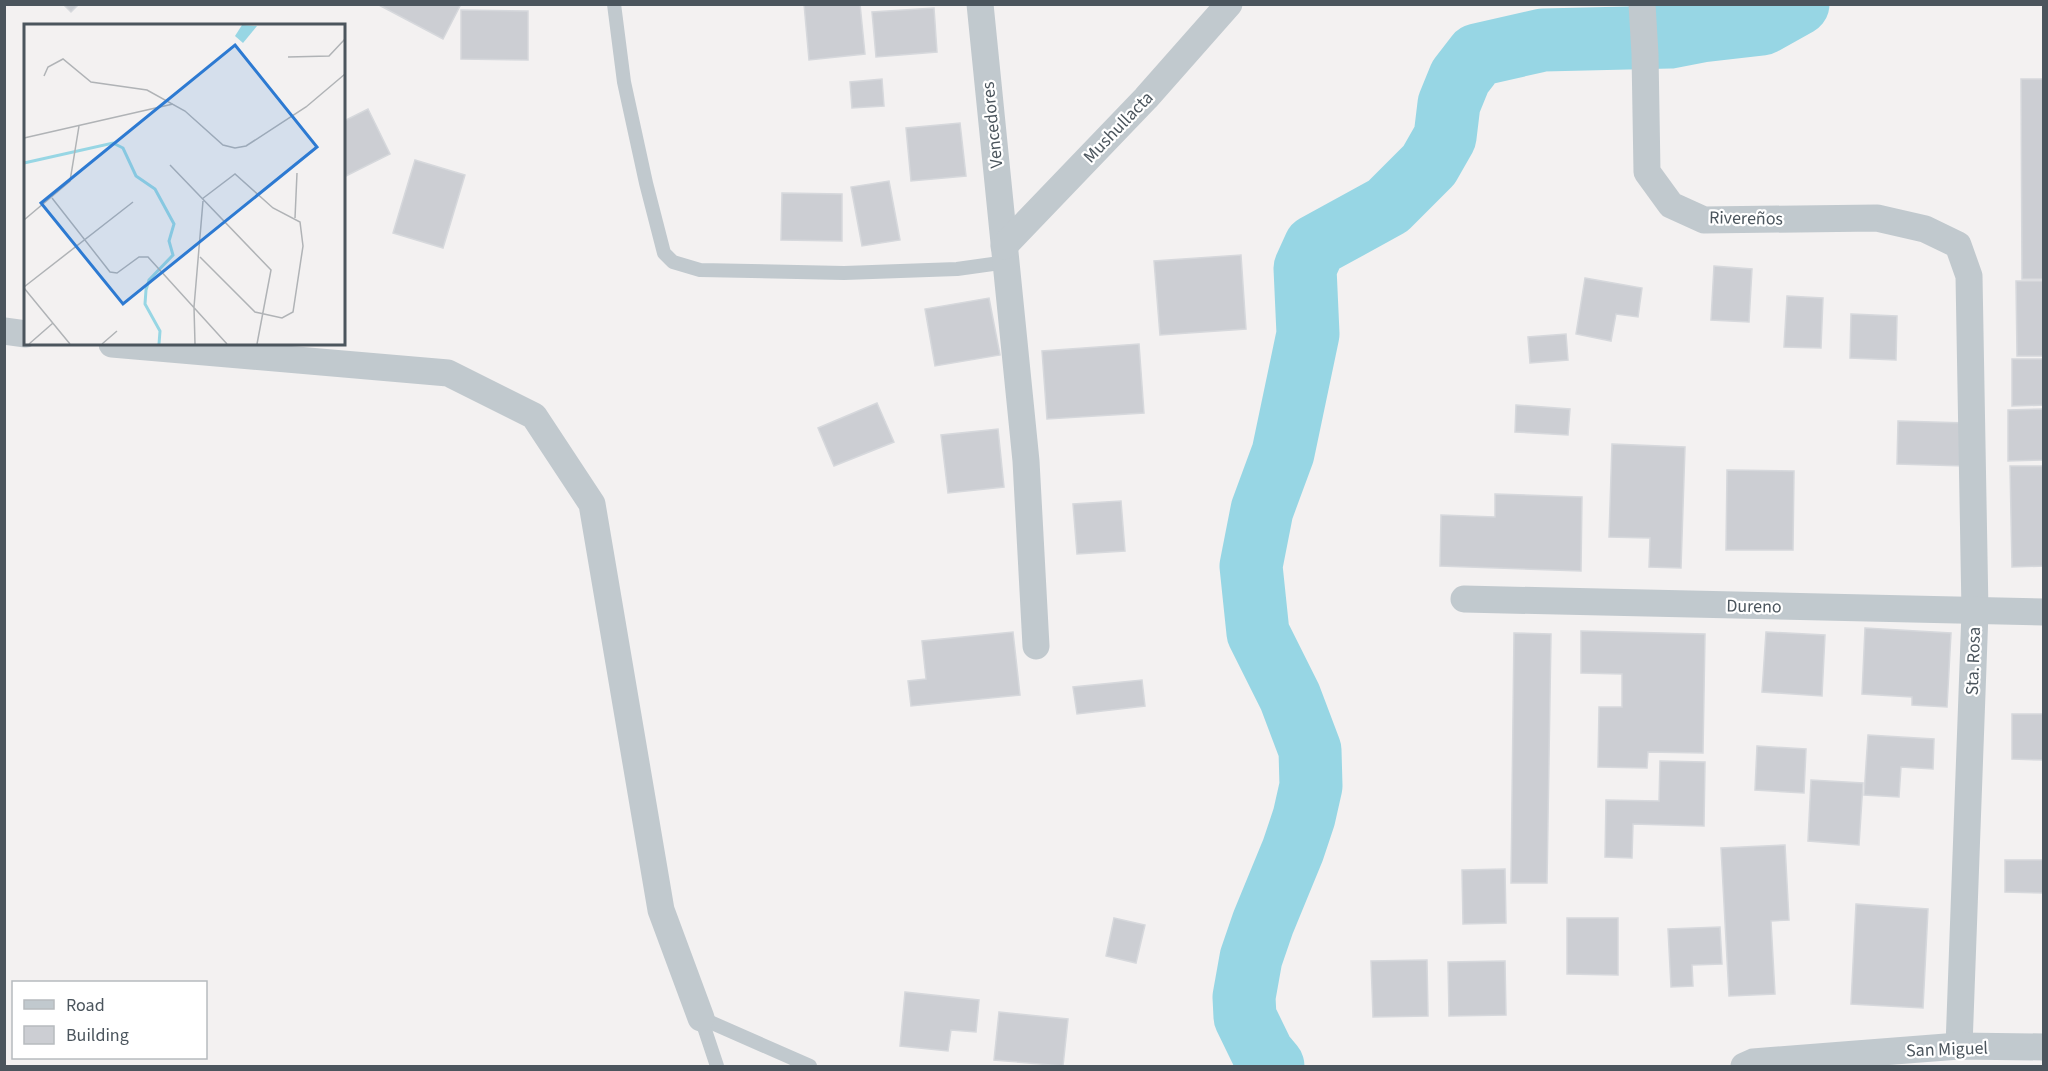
<svg xmlns="http://www.w3.org/2000/svg" width="2048" height="1071" font-family="'Source Sans 3',sans-serif">
	<rect width="100%" height="100%" fill="#f3f1f1"/>
	<g fill="none" stroke-linecap="round" stroke-linejoin="round">
		<!-- river -->
		<path stroke="#97d6e4" stroke-width="63" d="M 1273,1066 L 1263,1054 L 1245,1017 L 1244,997 L 1251,958 L 1263,923 L 1293,850 L 1304,817 L 1311,786 L 1310,750 L 1290,697 L 1258,633 L 1251,566 L 1262,510 L 1283,453 L 1308,334 L 1305,268 L 1315,246 L 1388,206 L 1429,165 L 1445,137 L 1449,104 L 1460,77 L 1477,55 L 1543,40 L 1670,37 L 1701,31 L 1762,24 L 1798,4"/>
	</g>
	<!-- building -->
	<g fill="#ccced3" stroke="#d6d8dc" stroke-width="1.5">
		<path d="M 63,4 L 79,4 L 71,12 Z"/>
		<path d="M 377,4 L 461,4 L 443,39 Z"/>
		<path d="M 804,4 L 860,4 L 865,54 L 809,60 Z"/>
		<path d="M 934,8 L 937,52 L 876,57 L 872,12 Z"/>
		<path d="M 461,10 L 528,11 L 528,60 L 461,59 Z"/>
		<path d="M 882,79 L 884,106 L 852,108 L 850,82 Z"/>
		<path d="M 2021,79 L 2044,79 L 2044,279 L 2022,279 Z"/>
		<path d="M 368,109 L 390,154 L 344,177 L 344,121 Z"/>
		<path d="M 960,123 L 966,176 L 911,181 L 906,128 Z"/>
		<path d="M 415,160 L 465,175 L 443,248 L 393,233 Z"/>
		<path d="M 889,181 L 900,240 L 862,246 L 851,187 Z"/>
		<path d="M 782,193 L 842,194 L 842,241 L 781,240 Z"/>
		<path d="M 1241,255 L 1246,329 L 1160,335 L 1154,261 Z"/>
		<path d="M 1714,266 L 1752,269 L 1749,322 L 1711,320 Z"/>
		<path d="M 1585,278 L 1642,288 L 1638,317 L 1616,314 L 1611,341 L 1576,334 Z"/>
		<path d="M 2016,281 L 2044,281 L 2044,356 L 2017,356 Z"/>
		<path d="M 1787,296 L 1823,298 L 1821,348 L 1784,347 Z"/>
		<path d="M 989,298 L 1000,355 L 935,366 L 925,309 Z"/>
		<path d="M 1851,314 L 1897,316 L 1896,360 L 1850,358 Z"/>
		<path d="M 1566,334 L 1568,360 L 1530,363 L 1528,337 Z"/>
		<path d="M 1139,344 L 1144,413 L 1047,419 L 1042,351 Z"/>
		<path d="M 2012,359 L 2044,359 L 2044,405 L 2012,406 Z"/>
		<path d="M 877,403 L 894,442 L 834,466 L 818,428 Z"/>
		<path d="M 1516,405 L 1570,409 L 1568,435 L 1515,432 Z"/>
		<path d="M 2044,409 L 2044,460 L 2008,461 L 2008,410 Z"/>
		<path d="M 1898,421 L 1967,423 L 1965,466 L 1897,464 Z"/>
		<path d="M 998,429 L 1004,487 L 948,493 L 941,435 Z"/>
		<path d="M 1612,444 L 1685,447 L 1681,568 L 1649,567 L 1650,538 L 1609,537 Z"/>
		<path d="M 2010,466 L 2044,466 L 2044,566 L 2012,567 Z"/>
		<path d="M 1727,470 L 1794,471 L 1793,550 L 1726,550 Z"/>
		<path d="M 1495,494 L 1582,497 L 1581,571 L 1440,566 L 1441,515 L 1495,517 Z"/>
		<path d="M 1121,501 L 1125,551 L 1077,554 L 1073,504 Z"/>
		<path d="M 1865,628 L 1951,633 L 1947,707 L 1912,705 L 1912,697 L 1862,694 Z"/>
		<path d="M 1581,631 L 1705,634 L 1703,753 L 1648,752 L 1647,768 L 1598,767 L 1599,707 L 1622,707 L 1622,674 L 1581,673 Z"/>
		<path d="M 1013,632 L 1020,695 L 911,706 L 908,681 L 926,679 L 922,641 Z"/>
		<path d="M 1766,632 L 1825,635 L 1822,696 L 1762,692 Z"/>
		<path d="M 1514,633 L 1551,634 L 1547,883 L 1511,883 Z"/>
		<path d="M 1142,680 L 1145,706 L 1077,714 L 1073,687 Z"/>
		<path d="M 2012,714 L 2044,714 L 2044,760 L 2012,759 Z"/>
		<path d="M 1868,735 L 1934,739 L 1933,769 L 1901,767 L 1899,797 L 1864,795 Z"/>
		<path d="M 1757,746 L 1806,749 L 1804,793 L 1755,790 Z"/>
		<path d="M 1660,761 L 1705,762 L 1704,826 L 1633,824 L 1632,858 L 1605,857 L 1606,800 L 1659,801 Z"/>
		<path d="M 1811,780 L 1863,783 L 1859,845 L 1808,841 Z"/>
		<path d="M 1785,845 L 1789,920 L 1771,921 L 1775,994 L 1729,996 L 1721,848 Z"/>
		<path d="M 2005,860 L 2044,860 L 2044,893 L 2005,892 Z"/>
		<path d="M 1505,869 L 1506,923 L 1463,924 L 1462,870 Z"/>
		<path d="M 1856,904 L 1928,909 L 1923,1008 L 1851,1004 Z"/>
		<path d="M 1114,918 L 1145,925 L 1136,963 L 1106,956 Z"/>
		<path d="M 1567,918 L 1618,918 L 1618,975 L 1567,974 Z"/>
		<path d="M 1720,927 L 1722,964 L 1692,965 L 1693,986 L 1671,987 L 1668,929 Z"/>
		<path d="M 1427,960 L 1428,1016 L 1373,1017 L 1371,961 Z"/>
		<path d="M 1505,961 L 1506,1015 L 1449,1016 L 1448,962 Z"/>
		<path d="M 905,992 L 979,1000 L 976,1032 L 951,1030 L 948,1051 L 900,1046 Z"/>
		<path d="M 999,1012 L 1068,1019 L 1063,1066 L 994,1060 Z"/>
	</g>
	<g fill="none" stroke-linecap="round" stroke-linejoin="round">
		<!-- lane -->
		<g stroke="#c1c9ce" stroke-width="14">
			<path d="M 614,4 L 624,82 L 646,183 L 664,253 L 673,262 L 700,270 L 844,273 L 957,269 L 1007,262"/>
			<path d="M 701,1018 L 810,1066"/>
			<path d="M 701,1018 L 717,1066"/>
		</g>
		<!-- street -->
		<g stroke="#c1c9ce" stroke-width="27">
			<path d="M 980,4 L 1026,461 L 1036,646"/>
			<path d="M 1642,4 L 1645,54 L 1647,172 L 1671,205 L 1704,220 L 1877,218 L 1925,229 L 1958,245 L 1969,276 L 1975,612 L 1959,1046"/>
			<path d="M 1004,246 L 1146,98 L 1229,4"/>
			<path d="M 4,331 L 26,334"/>
			<path d="M 112,344 L 448,373 L 534,416 L 592,504 L 661,910 L 701,1018"/>
			<path d="M 1464,599 L 2044,612"/>
			<path d="M 1744,1066 L 1753,1062 L 1959,1046 L 2044,1047"/>
		</g>
	</g>
	<g text-anchor="middle" stroke-width="4.5" stroke-linejoin="round" paint-order="stroke">
		<!-- street labels -->
		<g font-size="18" fill="#4b555d" stroke="#fff">
			<text transform="translate(992 125) rotate(-96)" y="6">Vencedores</text>
			<text transform="translate(1118 127) rotate(-46)" y="6">Mushullacta</text>
			<text transform="translate(1746 218) rotate(1)" y="6">Rivereños</text>
			<text transform="translate(1754 606) rotate(1)" y="6">Dureno</text>
			<text transform="translate(1973 661) rotate(-88)" y="6">Sta. Rosa</text>
			<text transform="translate(1947 1049) rotate(-2)" y="6">San Miguel</text>
		</g>
	</g>
	<!-- overview -->
	<g transform="translate(24 24)">
		<rect width="321" height="321" fill="#f3f1f1"/>
		<path d="M 218,1 L 233,2 L 219,19 L 211,12 Z" fill="#97d6e4"/>
		<path fill="none" stroke="#97d6e4" stroke-width="3" d="M 0,139 L 89,119 L 99,124 L 112,152 L 131,165 L 150,200 L 145,217 L 149,231 L 125,256 L 122,266 L 121,280 L 136,307 L 135,320"/>
		<path fill="none" stroke="#b0b3b6" stroke-width="1.5" d="M 264,33 L 305,32 L 321,15M 20,52 L 24,43 L 39,35 L 67,58 L 123,66 L 161,87 L 199,121 L 211,124 L 222,122 L 282,83 L 321,50M 0,114 L 149,80M 146,141 L 247,246 L 233,320M 28,174 L 86,248 L 93,249 L 115,233 L 124,233 L 203,320M 271,194 L 273,149M 0,196 L 46,157 L 55,102M 176,233 L 231,288 L 258,294 L 269,288 L 279,222 L 276,198 L 249,184 L 211,150 L 178,175M 0,263 L 109,178M 0,264 L 46,320M 5,320 L 29,299M 78,320 L 93,307M 171,320 L 170,283 L 179,177"/>
		<path fill="#2d7ad2" fill-opacity="0.15" stroke="#2d7ad2" stroke-width="3" d="M 211,21 L 293,123 L 99,280 L 17,179 Z"/>
		<rect width="321" height="321" fill="none" stroke="#4b555d" stroke-width="3"/>
	</g>
	<!-- border -->
	<rect width="2048" height="1071" fill="none" stroke="#4b555d" stroke-width="12"/>
	<!-- legend -->
	<rect x="12" y="981" width="195" height="78" fill="#ffffff" stroke="#b7bbbe" stroke-width="1.5"/>
	<rect x="24" y="1000" width="30" height="9" fill="#c1c9ce" stroke="#b7bbbe" stroke-width="1.5"/>
	<text x="66" y="1011" font-size="18" fill="#4b555d">Road</text>
	<rect x="24" y="1026" width="30" height="18" fill="#ccced3" stroke="#b7bbbe" stroke-width="1.5"/>
	<text x="66" y="1041" font-size="18" fill="#4b555d">Building</text>
</svg>
